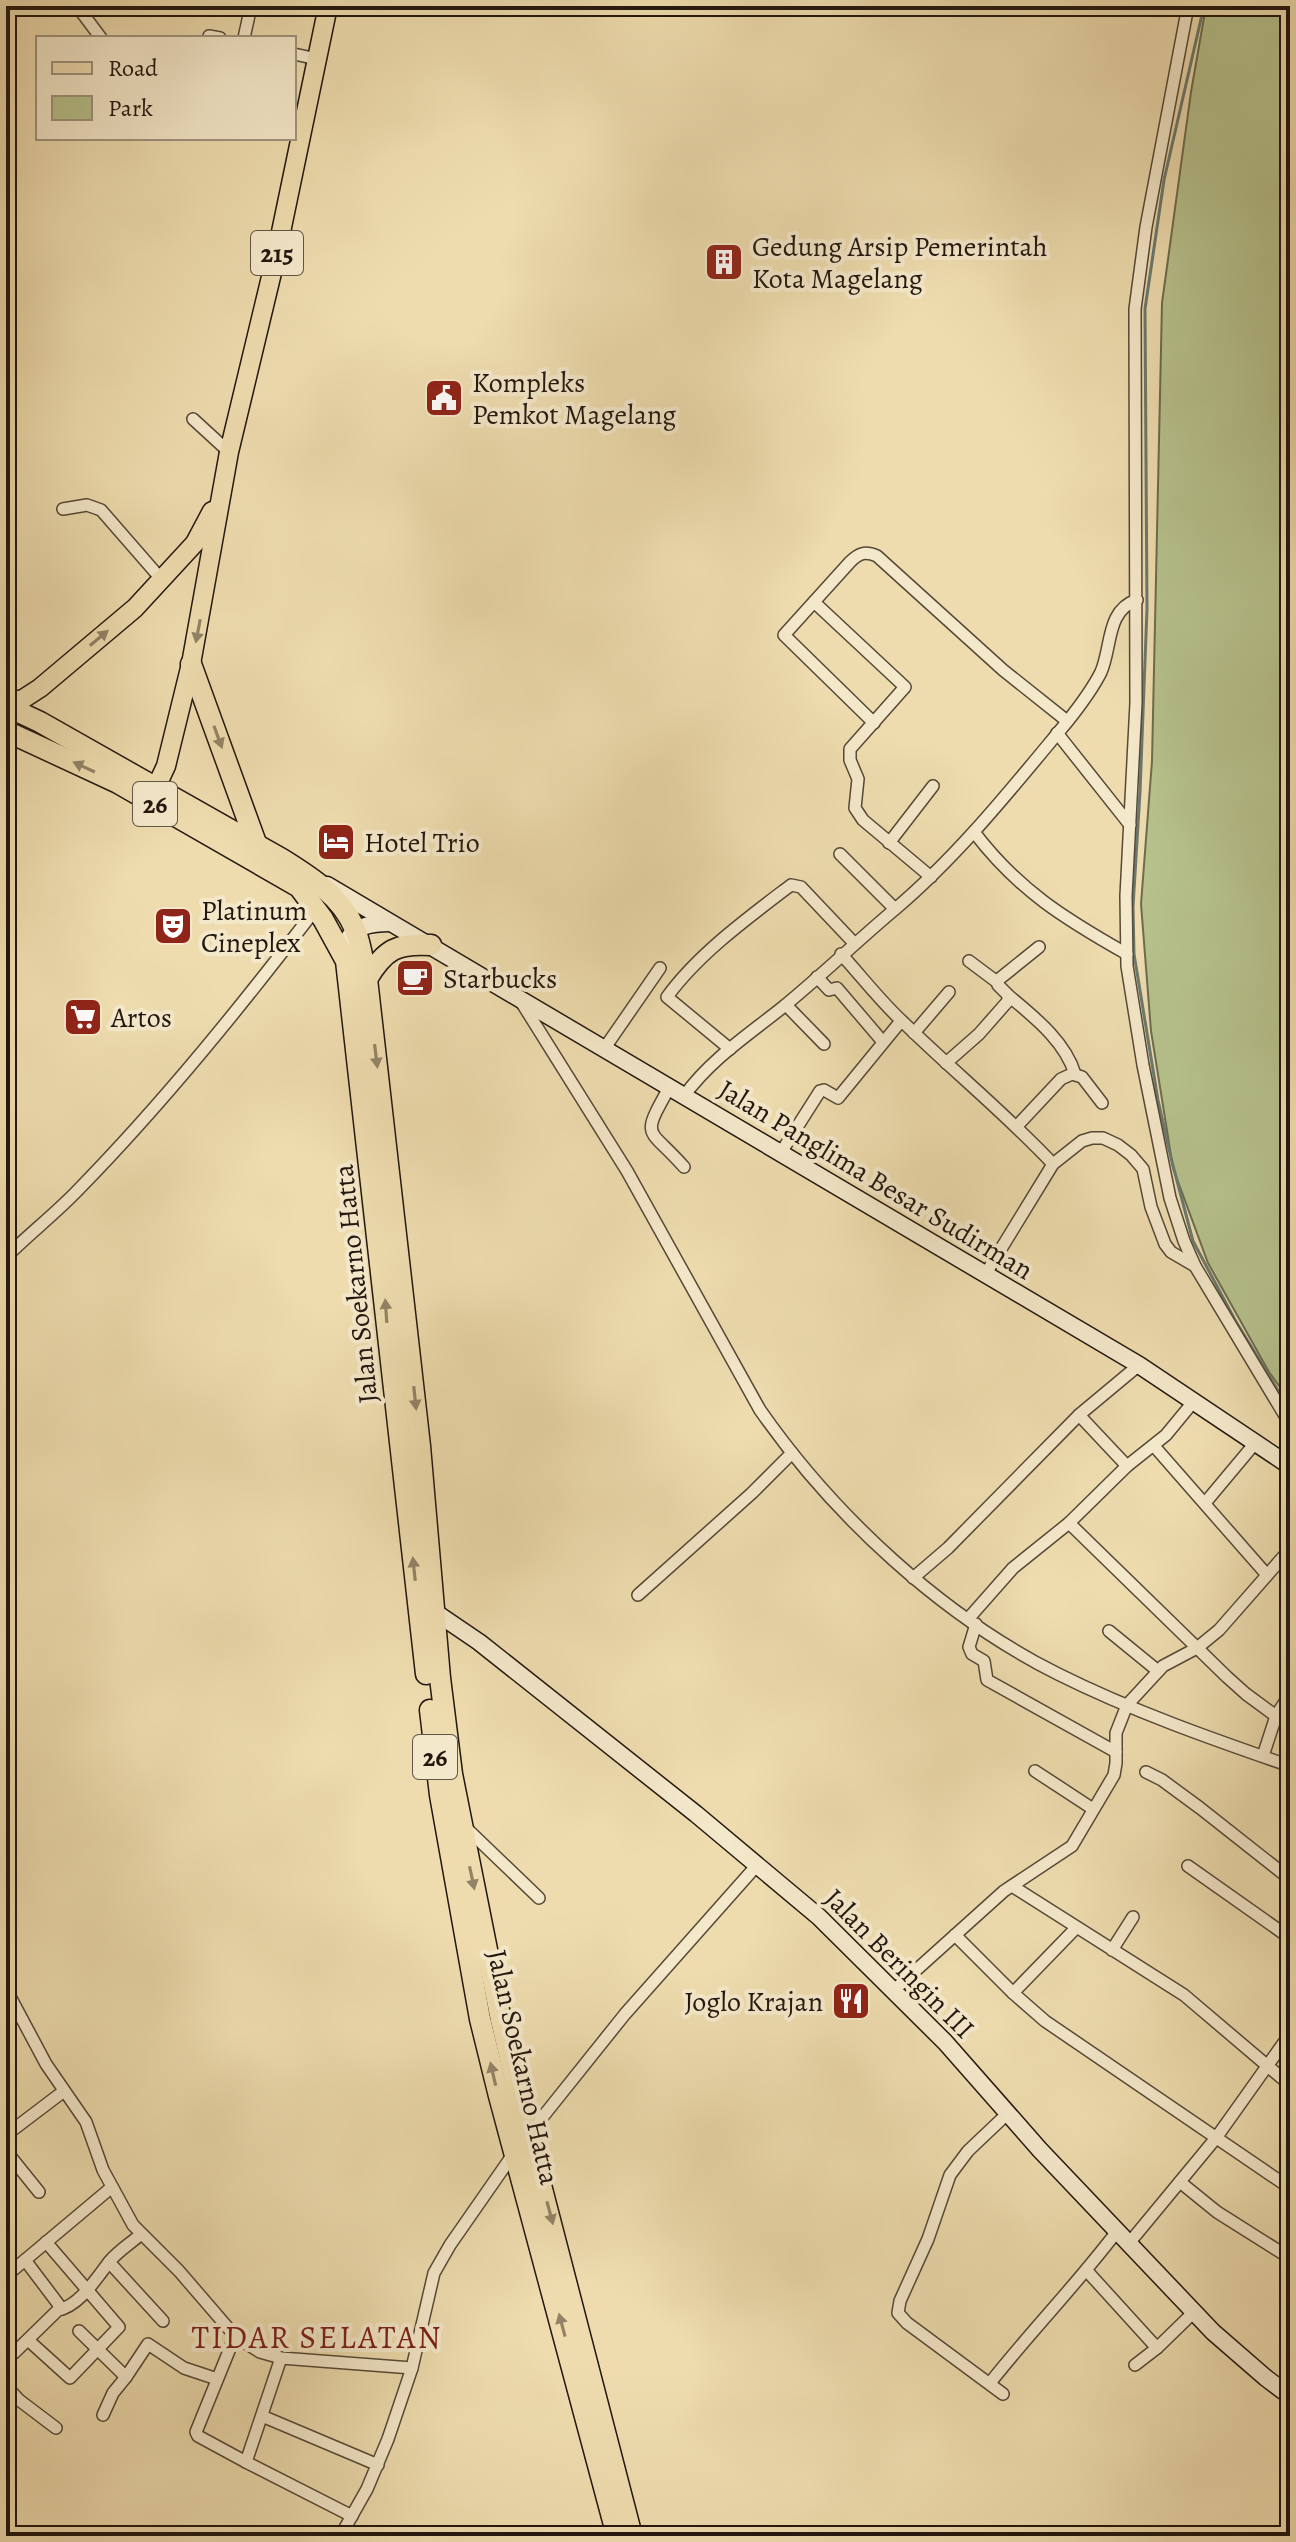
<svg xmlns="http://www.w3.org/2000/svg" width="1296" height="2542" font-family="Alegreya,serif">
	<rect width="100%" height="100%" fill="#eedcae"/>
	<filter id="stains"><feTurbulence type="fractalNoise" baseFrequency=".0025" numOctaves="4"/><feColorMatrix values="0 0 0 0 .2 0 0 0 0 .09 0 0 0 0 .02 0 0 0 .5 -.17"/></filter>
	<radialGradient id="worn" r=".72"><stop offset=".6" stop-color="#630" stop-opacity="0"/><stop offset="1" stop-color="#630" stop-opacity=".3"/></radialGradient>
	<!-- green -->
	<path fill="#b6c18c" stroke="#6c6c4e" stroke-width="2" d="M 1206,6 L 1290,6 L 1290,1401 L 1269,1372 L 1208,1263 L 1173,1168 L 1151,1031 L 1141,904 L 1152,761 L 1162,303 L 1191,92 Z"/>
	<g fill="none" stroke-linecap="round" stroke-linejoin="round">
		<!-- stream -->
		<path stroke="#69796f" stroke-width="3" d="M 1204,6 L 1164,180 L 1145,309 L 1147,609 L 1140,792 L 1133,907 L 1134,954 L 1158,1100 L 1171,1158 L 1193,1241 L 1235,1320 L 1290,1410"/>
		<!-- street casing -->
		<g stroke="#554837" stroke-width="14">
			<g id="street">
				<path d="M 77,6 L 101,38"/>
				<path d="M 663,6 L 669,9 L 692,6"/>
				<path d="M 1188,6 L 1146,227 L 1135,309 L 1136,703 L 1126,896 L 1127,966 L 1143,1065 L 1170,1198 L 1184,1241 L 1195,1266 L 1290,1424"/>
				<path d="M 209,36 L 220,38"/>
				<path d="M 244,38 L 251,6"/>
				<path d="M 294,54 L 317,59"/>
				<path d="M 193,419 L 229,452"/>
				<path d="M 63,509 L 87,505 L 101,510 L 162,580"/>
				<path d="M 814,602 L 905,687 L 850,749 L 850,760 L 858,779 L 855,808 L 863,820 L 931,877"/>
				<path d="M 874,723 L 784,635 L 850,562 C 859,553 865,551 877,556 L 1003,670 L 1067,721"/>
				<path d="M 1057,733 L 1130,825"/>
				<path d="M 974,832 C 1018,890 1065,919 1127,954"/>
				<path d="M 889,843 L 933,786"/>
				<path d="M 840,854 L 895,909"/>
				<path d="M 841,954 C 862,977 881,1002 904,1023 C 953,1071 1006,1114 1053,1164"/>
				<path d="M 969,961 L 997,982"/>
				<path d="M 817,977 L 829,990 L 837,988 L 883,1042"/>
				<path d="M 1009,996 C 1034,1017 1065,1041 1075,1074"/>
				<path d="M 520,1000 L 627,1171 L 760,1410 C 834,1516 942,1616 1058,1674 C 1132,1711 1212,1739 1290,1766"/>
				<path d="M 786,1005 L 824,1044"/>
				<path d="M 914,1033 L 949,992"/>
				<path d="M 604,1049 L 660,968"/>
				<path d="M 730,1049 L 667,997 C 698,954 749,917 791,885 L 801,887 L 854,943"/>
				<path d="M 946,1063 L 979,1034 L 1008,1001 L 1008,995 L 998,985 L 998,980 L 1039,947"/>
				<path d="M 669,1088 C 640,1140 648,1126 684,1167"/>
				<path d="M 684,1096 C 711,1059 748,1035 783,1007 C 821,976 856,942 894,910 C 959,855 1012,788 1067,722 C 1079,707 1092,690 1101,672 C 1112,647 1106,610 1137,600"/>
				<path d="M 1017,1126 L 1061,1079 L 1072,1074 L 1082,1077 L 1102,1103"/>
				<path d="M 780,1154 L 820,1091 L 824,1090 L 838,1098 L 901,1021"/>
				<path d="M 6,1257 C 29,1234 55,1214 78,1190 C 164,1102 243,1004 318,906"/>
				<path d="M 985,1275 L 1053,1164 L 1082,1141 L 1092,1138 L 1103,1138 L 1118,1145 L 1131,1155 L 1143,1169 L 1151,1207 L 1165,1244 L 1171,1252 L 1195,1266"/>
				<path d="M 1154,1446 L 1267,1575"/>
				<path d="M 1127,1466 L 1079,1415 L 1139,1365"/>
				<path d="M 1205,1503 L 1256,1442"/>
				<path d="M 1069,1523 L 1227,1677 L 1246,1694 L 1276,1716"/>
				<path d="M 913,1578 L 948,1548 L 1079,1415"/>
				<path d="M 638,1595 L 752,1493 L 792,1453"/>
				<path d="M 968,1619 L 1013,1568 L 1069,1523 L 1127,1466 L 1166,1435 L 1194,1401"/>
				<path d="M 976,1624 L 969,1647 L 972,1654 L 984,1661 L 987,1680 L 1116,1752"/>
				<path d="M 1109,1631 L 1158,1671"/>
				<path d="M 1263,1756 L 1276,1716 L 1290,1694"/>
				<path d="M 1035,1771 L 1093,1809"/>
				<path d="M 1146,1772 L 1162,1780 L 1200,1808 L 1290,1879"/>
				<path d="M 464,1826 L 539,1898"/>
				<path d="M 1188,1866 L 1290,1938"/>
				<path d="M 1012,1886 L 1184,1995 L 1290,2085"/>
				<path d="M 955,1935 L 1013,1993 L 1045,2021 L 1290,2188"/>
				<path d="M 1112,1950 L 1133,1917"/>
				<path d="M 6,1989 L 46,2064 L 86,2122 L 103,2170 L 133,2225 L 179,2271 L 235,2336 L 260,2352 L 281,2358 L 412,2368"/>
				<path d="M 894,1990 L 1004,1891 L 1072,1846 L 1114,1775 L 1116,1763 L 1116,1733 L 1127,1705 L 1163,1666 L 1197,1648 L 1219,1630 L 1290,1549"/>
				<path d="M 1013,1993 L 1076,1928"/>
				<path d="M 529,2134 L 625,2014 L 758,1864"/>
				<path d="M 6,2135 L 64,2091"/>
				<path d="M 6,2151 L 39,2192"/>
				<path d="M 1180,2182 L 1217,2212 L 1290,2258"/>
				<path d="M 1130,2242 L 1216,2138 L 1290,2034"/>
				<path d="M 25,2260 L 62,2309"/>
				<path d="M 109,2262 L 163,2321"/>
				<path d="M 1087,2271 L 1157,2348 L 1194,2312"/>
				<path d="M 6,2276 L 112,2187"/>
				<path d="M 79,2331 L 126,2377 L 148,2344 L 184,2368 L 217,2379"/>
				<path d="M 235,2336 L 196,2432 L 198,2436 L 246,2462"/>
				<path d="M 28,2340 L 70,2378 L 119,2327 L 46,2242"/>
				<path d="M 6,2357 L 14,2353 L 58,2310 C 80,2306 97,2277 110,2261 C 118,2251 131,2243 140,2235"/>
				<path d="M 281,2358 L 246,2462 L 352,2516"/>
				<path d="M 1135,2365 L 1157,2348"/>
				<path d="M 990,2383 C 1031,2331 1078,2283 1118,2230"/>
				<path d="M 6,2386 L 19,2400 L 56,2428"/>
				<path d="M 1003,2394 L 907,2323 L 898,2313 L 900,2301 L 928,2239 L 950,2175 L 968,2151 L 1007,2114"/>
				<path d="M 103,2415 L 113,2393 L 126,2377"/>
				<path d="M 262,2416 L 378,2465"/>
				<path d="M 338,2536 L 345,2528 L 367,2489 L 388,2439 L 412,2368 L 434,2273 L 450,2245 L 514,2153"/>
			</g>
		</g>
		<!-- secondary casing -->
		<g stroke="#22170f" stroke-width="19">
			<g id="secondary">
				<path d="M 327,885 L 1139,1365 L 1290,1466"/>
				<path d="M 346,961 C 347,955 345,946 348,940 C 354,925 376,923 390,923"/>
				<path d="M 429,1608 L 479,1642 L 696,1814 L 819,1917 L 945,2042 L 1040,2150 L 1213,2332 L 1266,2378 L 1290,2396"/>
			</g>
		</g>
		<!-- primary casing -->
		<g stroke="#22170f" stroke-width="21">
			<g id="primary">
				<path d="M 6,703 L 23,699 L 40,688 L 135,608 L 195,543 L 212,511"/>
				<path d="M 151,798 L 166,766 L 191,664 L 229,452 L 276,256 L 328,6"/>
			</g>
		</g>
		<!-- highway casing -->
		<g stroke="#22170f" stroke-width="23">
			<g id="highway">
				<path d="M 191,664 L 256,843"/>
				<path d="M 6,706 L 40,722 L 282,859 C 311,877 341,896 355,929 C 361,944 363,962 367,979 L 420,1446 L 440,1678 L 452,1774 L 501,2020 L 528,2135 L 632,2536"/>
				<path d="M 6,731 L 118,783 L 299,887 L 323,919 L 346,961 L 426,1674"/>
				<path d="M 367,979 C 385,949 397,943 431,945"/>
				<path d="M 430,1710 L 440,1795 L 480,2019 L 499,2096 L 617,2536"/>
			</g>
		</g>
		<!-- street -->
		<use href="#street" stroke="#f4e8ca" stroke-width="11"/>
		<!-- secondary -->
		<use href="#secondary" stroke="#f4e8ca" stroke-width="16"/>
		<!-- primary -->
		<use href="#primary" stroke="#eedcae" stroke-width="18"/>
		<!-- highway -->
		<use href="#highway" stroke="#eedcae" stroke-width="20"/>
	</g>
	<!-- one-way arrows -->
	<defs><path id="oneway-solid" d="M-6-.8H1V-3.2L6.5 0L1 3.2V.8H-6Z" transform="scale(2)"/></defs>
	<g fill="#928366">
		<use href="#oneway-solid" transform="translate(198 631) rotate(101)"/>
		<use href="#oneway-solid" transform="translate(99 638) rotate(-40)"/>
		<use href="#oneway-solid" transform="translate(218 737) rotate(70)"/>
		<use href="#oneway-solid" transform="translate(84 767) rotate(-155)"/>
		<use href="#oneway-solid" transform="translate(376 1056) rotate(83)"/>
		<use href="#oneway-solid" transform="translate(386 1311) rotate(-94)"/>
		<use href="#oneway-solid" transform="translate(415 1398) rotate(84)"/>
		<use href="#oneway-solid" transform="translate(414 1569) rotate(-96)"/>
		<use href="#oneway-solid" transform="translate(472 1878) rotate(78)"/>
		<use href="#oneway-solid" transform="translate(493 2074) rotate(-103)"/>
		<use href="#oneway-solid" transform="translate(550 2213) rotate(75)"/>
		<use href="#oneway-solid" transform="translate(562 2325) rotate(-105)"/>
	</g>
	<!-- icons -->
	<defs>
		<g id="building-square" transform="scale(2)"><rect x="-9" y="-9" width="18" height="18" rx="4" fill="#8f2418" stroke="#f4e8ca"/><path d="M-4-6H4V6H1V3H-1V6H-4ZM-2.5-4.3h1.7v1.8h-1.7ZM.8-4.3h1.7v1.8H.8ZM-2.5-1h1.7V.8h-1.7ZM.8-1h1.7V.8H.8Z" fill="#fff"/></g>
		<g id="civic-square" transform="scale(2)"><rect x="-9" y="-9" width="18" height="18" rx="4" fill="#8f2418" stroke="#f4e8ca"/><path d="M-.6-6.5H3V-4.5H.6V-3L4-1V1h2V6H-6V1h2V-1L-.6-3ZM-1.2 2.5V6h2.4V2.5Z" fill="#fff"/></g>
		<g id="hotel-square" transform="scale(2)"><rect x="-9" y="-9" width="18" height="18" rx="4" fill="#8f2418" stroke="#f4e8ca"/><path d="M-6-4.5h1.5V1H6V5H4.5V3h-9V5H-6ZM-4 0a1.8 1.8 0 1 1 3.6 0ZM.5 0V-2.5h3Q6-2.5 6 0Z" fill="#fff"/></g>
		<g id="theatre-square" transform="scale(2)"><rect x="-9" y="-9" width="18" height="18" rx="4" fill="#8f2418" stroke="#f4e8ca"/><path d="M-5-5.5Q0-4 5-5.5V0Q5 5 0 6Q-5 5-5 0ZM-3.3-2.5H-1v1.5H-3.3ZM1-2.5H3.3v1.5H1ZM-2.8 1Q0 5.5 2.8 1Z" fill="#fff"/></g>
		<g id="cafe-square" transform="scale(2)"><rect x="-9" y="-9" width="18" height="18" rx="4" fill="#8f2418" stroke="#f4e8ca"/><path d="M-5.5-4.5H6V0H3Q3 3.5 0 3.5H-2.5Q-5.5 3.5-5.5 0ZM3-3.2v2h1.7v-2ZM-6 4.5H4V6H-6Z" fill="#fff"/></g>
		<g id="supermarket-square" transform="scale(2)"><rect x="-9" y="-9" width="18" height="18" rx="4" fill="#8f2418" stroke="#f4e8ca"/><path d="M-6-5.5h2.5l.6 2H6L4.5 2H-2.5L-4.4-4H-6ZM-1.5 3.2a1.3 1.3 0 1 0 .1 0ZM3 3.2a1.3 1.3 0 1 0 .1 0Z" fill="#fff"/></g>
		<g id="restaurant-square" transform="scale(2)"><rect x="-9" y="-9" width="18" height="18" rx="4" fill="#8f2418" stroke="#f4e8ca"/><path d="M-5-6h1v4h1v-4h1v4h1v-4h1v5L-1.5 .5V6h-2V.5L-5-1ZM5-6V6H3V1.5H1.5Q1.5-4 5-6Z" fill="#fff"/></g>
	</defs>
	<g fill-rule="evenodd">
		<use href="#building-square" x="724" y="262"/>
		<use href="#civic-square" x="444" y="398"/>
		<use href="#hotel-square" x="336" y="842"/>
		<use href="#theatre-square" x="173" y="926"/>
		<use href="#cafe-square" x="415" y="978"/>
		<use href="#supermarket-square" x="83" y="1017"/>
		<use href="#restaurant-square" x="851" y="2001"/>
	</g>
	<g text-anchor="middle" stroke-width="8" stroke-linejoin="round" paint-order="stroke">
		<!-- shield labels -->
		<g fill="#f4e8ca" stroke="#615647" stroke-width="2">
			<rect x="251" y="231" width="52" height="44" rx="6"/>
			<rect x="133" y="782" width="44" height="44" rx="6"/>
			<rect x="413" y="1735" width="44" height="44" rx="6"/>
		</g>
		<g font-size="26" font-weight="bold" fill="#22170f">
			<text x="277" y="262">215</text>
			<text x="155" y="813">26</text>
			<text x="435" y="1766">26</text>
		</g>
		<!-- poi labels -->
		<g font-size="28" fill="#22170f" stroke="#f4e8ca" text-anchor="start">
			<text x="752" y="256">Gedung Arsip Pemerintah<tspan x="752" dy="32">Kota Magelang</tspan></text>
			<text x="472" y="392">Kompleks<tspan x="472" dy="32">Pemkot Magelang</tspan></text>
			<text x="364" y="852">Hotel Trio</text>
			<text x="201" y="920">Platinum<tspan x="201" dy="32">Cineplex</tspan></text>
			<text x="443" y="988">Starbucks</text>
			<text x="111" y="1027">Artos</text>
			<text x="823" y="2011" text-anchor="end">Joglo Krajan</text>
		</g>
		<!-- street labels -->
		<g font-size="28" fill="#22170f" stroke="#f4e8ca">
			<text transform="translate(876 1179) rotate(31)" y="10">Jalan Panglima Besar Sudirman</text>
			<text transform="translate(355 1284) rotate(-96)" y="10">Jalan Soekarno Hatta</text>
			<text transform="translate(900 1963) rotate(45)" y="10">Jalan Beringin III</text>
			<text transform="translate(524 2067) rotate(77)" y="10">Jalan Soekarno Hatta</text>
		</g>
		<!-- quarter labels -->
		<g font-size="32" letter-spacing="2" fill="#7a1f14" stroke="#f4e8ca">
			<text x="317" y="2348">TIDAR SELATAN</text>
		</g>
	</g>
	<!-- margin -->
	<rect width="1296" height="2542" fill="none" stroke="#eedcae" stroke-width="32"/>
	<rect x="8" y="8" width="1280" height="2526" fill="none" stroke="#22170f" stroke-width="4"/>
	<rect x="16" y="16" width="1264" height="2510" fill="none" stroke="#22170f" stroke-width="2"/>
	<!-- legend -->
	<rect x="36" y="36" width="260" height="104" fill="#f4e8ca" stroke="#a0947f" stroke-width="2"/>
	<rect x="52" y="62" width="40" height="12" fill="#eedcae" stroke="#a0947f" stroke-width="2"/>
	<text x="108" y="76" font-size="24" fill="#22170f">Road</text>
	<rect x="52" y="96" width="40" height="24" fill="#b6c18c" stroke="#a0947f" stroke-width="2"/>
	<text x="108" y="116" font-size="24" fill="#22170f">Park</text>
	<rect width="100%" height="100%" filter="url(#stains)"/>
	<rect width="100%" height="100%" fill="url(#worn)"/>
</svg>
